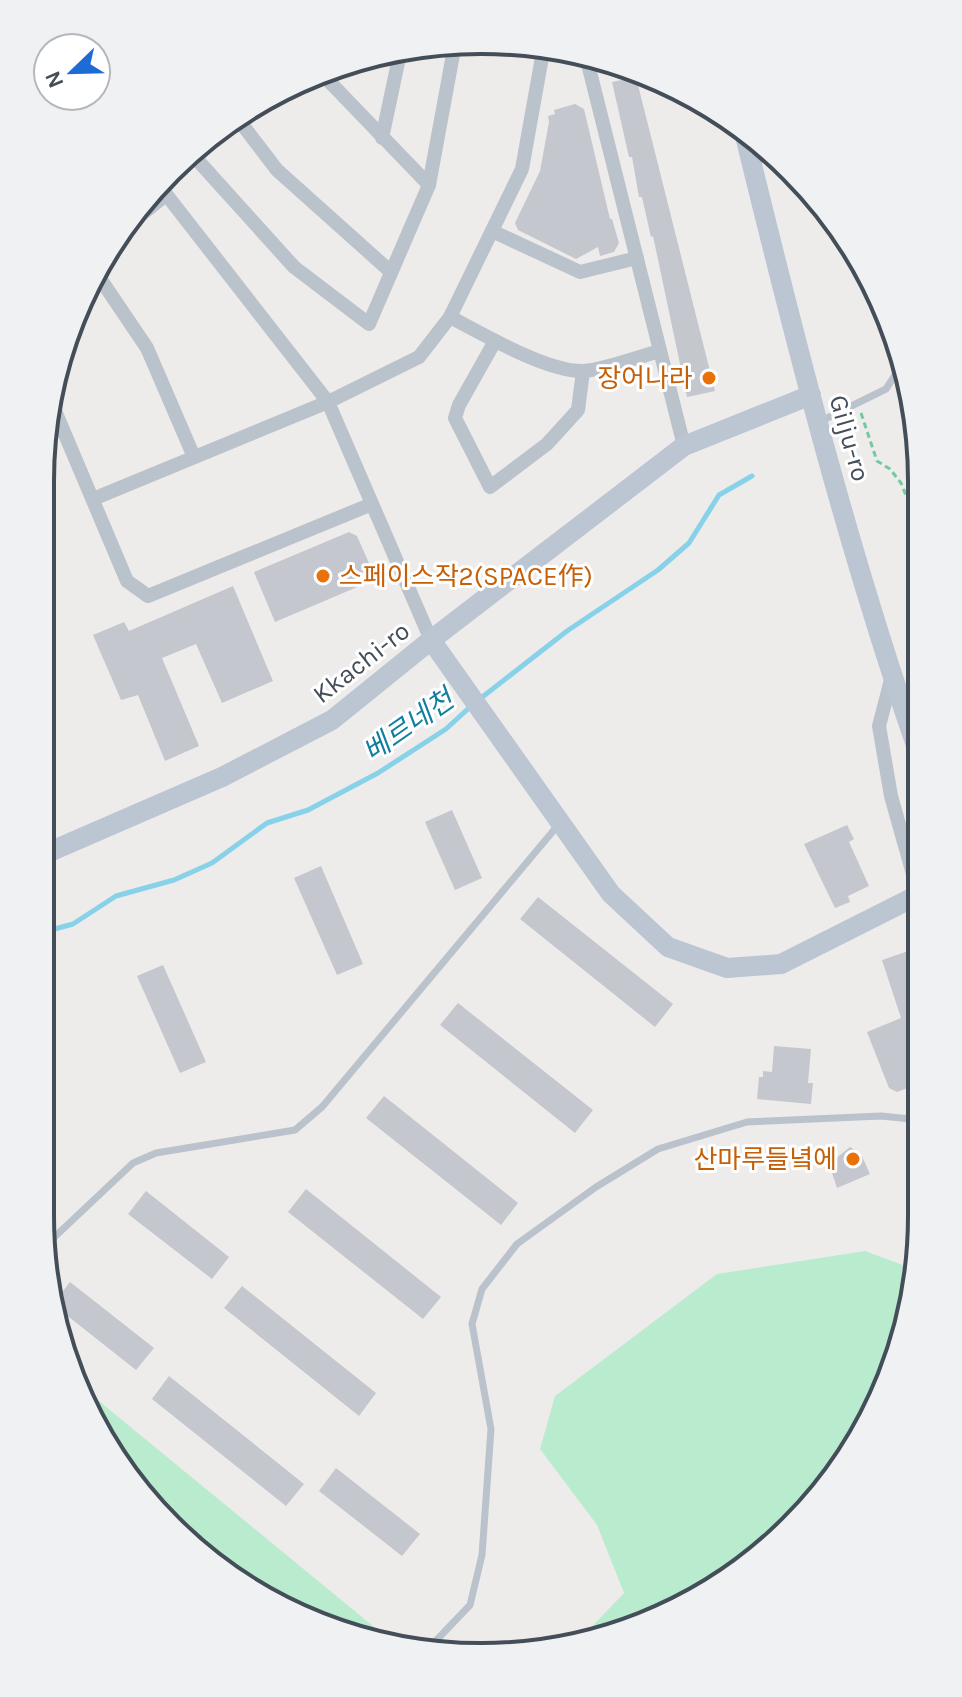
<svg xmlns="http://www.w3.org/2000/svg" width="962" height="1697" font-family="Karla,'Noto Sans KR',sans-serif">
	<rect width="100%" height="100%" fill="#eeebeb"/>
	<!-- green -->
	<g fill="#b9ecce">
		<path d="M 865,1251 L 916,1270 L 899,1357 L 863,1437 L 771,1548 L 649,1624 L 579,1640 L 624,1593 L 597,1525 L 540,1449 L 555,1396 L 717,1274 Z"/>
		<path d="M 77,1383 L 396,1645 L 366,1642 L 236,1582 L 131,1484 Z"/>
	</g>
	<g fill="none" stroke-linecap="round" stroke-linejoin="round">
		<!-- stream -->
		<g stroke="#87d2e8" stroke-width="5">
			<path d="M 481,698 L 567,631 L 658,570 L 689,543 L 719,495 L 752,476"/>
			<path d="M 40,933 L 73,924 L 116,896 L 174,880 L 212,863 L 267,823 L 308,810 L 378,773 L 446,729 L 470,707"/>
		</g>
	</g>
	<!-- building -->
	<g fill="#c5c7ce">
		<path d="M 636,77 L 715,391 L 687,397 L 653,236 L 651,237 L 642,197 L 639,197 L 632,157 L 629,157 L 612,82 Z"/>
		<path d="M 575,104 L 584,109 L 610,219 L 612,219 L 619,243 L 614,252 L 600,256 L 598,247 L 576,259 L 518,230 L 515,223 L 540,171 L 549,122 L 548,116 L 555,114 L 554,110 Z"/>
		<path d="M 349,532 L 357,536 L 376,579 L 275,622 L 254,572 Z"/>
		<path d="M 233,586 L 273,681 L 222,703 L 196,644 L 162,658 L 199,746 L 165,761 L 138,695 L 121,700 L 93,635 L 124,622 L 129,631 Z"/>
		<path d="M 452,810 L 482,878 L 455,890 L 425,822 Z"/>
		<path d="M 847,825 L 854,839 L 849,842 L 869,886 L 848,896 L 850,902 L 835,908 L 804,844 Z"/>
		<path d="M 321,866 L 363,964 L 337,975 L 294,878 Z"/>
		<path d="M 538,897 L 673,1004 L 655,1027 L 520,919 Z"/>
		<path d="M 920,947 L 921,1083 L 897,1092 L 889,1088 L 867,1032 L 901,1018 L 882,960 Z"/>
		<path d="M 163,965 L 206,1062 L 180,1073 L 137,976 Z"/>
		<path d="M 458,1003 L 593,1110 L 575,1133 L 440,1025 Z"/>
		<path d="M 774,1046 L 811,1049 L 808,1083 L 813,1083 L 811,1104 L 757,1099 L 759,1077 L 763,1077 L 763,1071 L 772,1072 Z"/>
		<path d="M 384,1096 L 518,1203 L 501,1225 L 366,1118 Z"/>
		<path d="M 850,1147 L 861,1154 L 870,1174 L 837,1188 L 829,1164 Z"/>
		<path d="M 306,1189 L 441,1297 L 423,1319 L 288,1212 Z"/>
		<path d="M 146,1191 L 229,1257 L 212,1279 L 128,1214 Z"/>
		<path d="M 70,1282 L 154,1348 L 136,1370 L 55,1306 L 54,1303 Z"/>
		<path d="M 242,1286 L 376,1393 L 359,1416 L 224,1308 Z"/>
		<path d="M 169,1376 L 304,1484 L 286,1506 L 152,1399 Z"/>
		<path d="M 336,1468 L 420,1534 L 402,1556 L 319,1491 Z"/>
	</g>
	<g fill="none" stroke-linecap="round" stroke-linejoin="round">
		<!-- path -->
		<path stroke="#73c9a0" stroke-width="3" stroke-dasharray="6 4" stroke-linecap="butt" d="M 861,413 L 877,461 L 890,469 L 901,483 L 911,508 L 919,515"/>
		<!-- lane -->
		<g stroke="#bac3cb" stroke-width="7">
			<path d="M 821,421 L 886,389 L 904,361"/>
			<path d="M 45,1246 L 133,1163 L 156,1153 L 295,1130 L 322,1107 L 559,824"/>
			<path d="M 429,1648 L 470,1605 L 482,1555 L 491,1429 L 472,1324 L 482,1289 L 517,1244 L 596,1187 L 658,1149 L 747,1122 L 881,1116 L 921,1120"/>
		</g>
		<!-- street -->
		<g stroke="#bac3cb" stroke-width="14">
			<path d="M 587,60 L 684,446"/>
			<path d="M 324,76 L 429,185"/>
			<path d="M 238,119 L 277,170 L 391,272"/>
			<path d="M 382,138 L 400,53"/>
			<path d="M 192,154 L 294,267 L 369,324 L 429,185 L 454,49"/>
			<path d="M 162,189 L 328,402 L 431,640"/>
			<path d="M 133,221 L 166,195"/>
			<path d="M 492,231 L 580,272 L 637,258"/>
			<path d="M 95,271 L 147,348 L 194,457"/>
			<path d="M 450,317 C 483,334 545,371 582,371 C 601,371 640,356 660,351"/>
			<path d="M 495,341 L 459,405 L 455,418 L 490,487 L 547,444 L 578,410 L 583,371"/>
			<path d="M 50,399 L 127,581 L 148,596 L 372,504"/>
			<path d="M 93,499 L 328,402 L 419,357 L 450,317 L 522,169 L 544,46"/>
			<path d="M 892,676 L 879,726 L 891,796 L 920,899"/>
		</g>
		<!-- secondary -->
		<g stroke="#bcc6d2" stroke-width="20">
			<path d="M 744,132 C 795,341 848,551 919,754"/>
			<path d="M 431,640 L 611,894 L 668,947 L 727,968 L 781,964 L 918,895"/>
			<path d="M 40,856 L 222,777 L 332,720 L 431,640 L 684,446 L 811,395"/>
		</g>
	</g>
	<!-- markers -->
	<g fill="#e8710a" stroke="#fff" stroke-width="3">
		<circle cx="709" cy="378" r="8"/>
		<circle cx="323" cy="576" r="8"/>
		<circle cx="853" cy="1159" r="8"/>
	</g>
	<g text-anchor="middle" stroke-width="6" stroke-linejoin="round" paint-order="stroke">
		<!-- food labels -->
		<g font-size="26" fill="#c56008" stroke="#fff" text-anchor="end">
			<text x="693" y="387">장어나라</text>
			<text x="339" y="585" text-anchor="start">스페이스작2(SPACE作)</text>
			<text x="837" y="1168">산마루들녘에</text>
		</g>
		<!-- street labels -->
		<g font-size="26" fill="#444e58" stroke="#fff">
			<text transform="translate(850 438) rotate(74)" y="9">Gilju-ro</text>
			<text transform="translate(361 662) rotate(-38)" y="9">Kkachi-ro</text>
		</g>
		<!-- water labels -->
		<g font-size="28" font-style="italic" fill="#107f9f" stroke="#fff">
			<text transform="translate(408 725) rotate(-35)" y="10">베르네천</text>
		</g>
	</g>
	<!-- crop -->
	<path d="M0 0H962V1697H0ZM481 54H481A427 427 0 0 1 908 481V1216A427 427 0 0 1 481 1643H481A427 427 0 0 1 54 1216V481A427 427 0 0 1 481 54Z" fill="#f0f1f2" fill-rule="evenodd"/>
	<path fill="none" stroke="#444e58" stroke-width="4" d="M481 54H481A427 427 0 0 1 908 481V1216A427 427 0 0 1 481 1643H481A427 427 0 0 1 54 1216V481A427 427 0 0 1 481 54Z"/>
	<!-- north arrow -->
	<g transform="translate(72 72) rotate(247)"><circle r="38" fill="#ffffff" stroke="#b4b8bc" stroke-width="2"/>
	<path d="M0-6L14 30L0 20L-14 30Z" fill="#1e6bd6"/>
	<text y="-12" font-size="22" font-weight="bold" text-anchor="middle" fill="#444e58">N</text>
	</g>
</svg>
